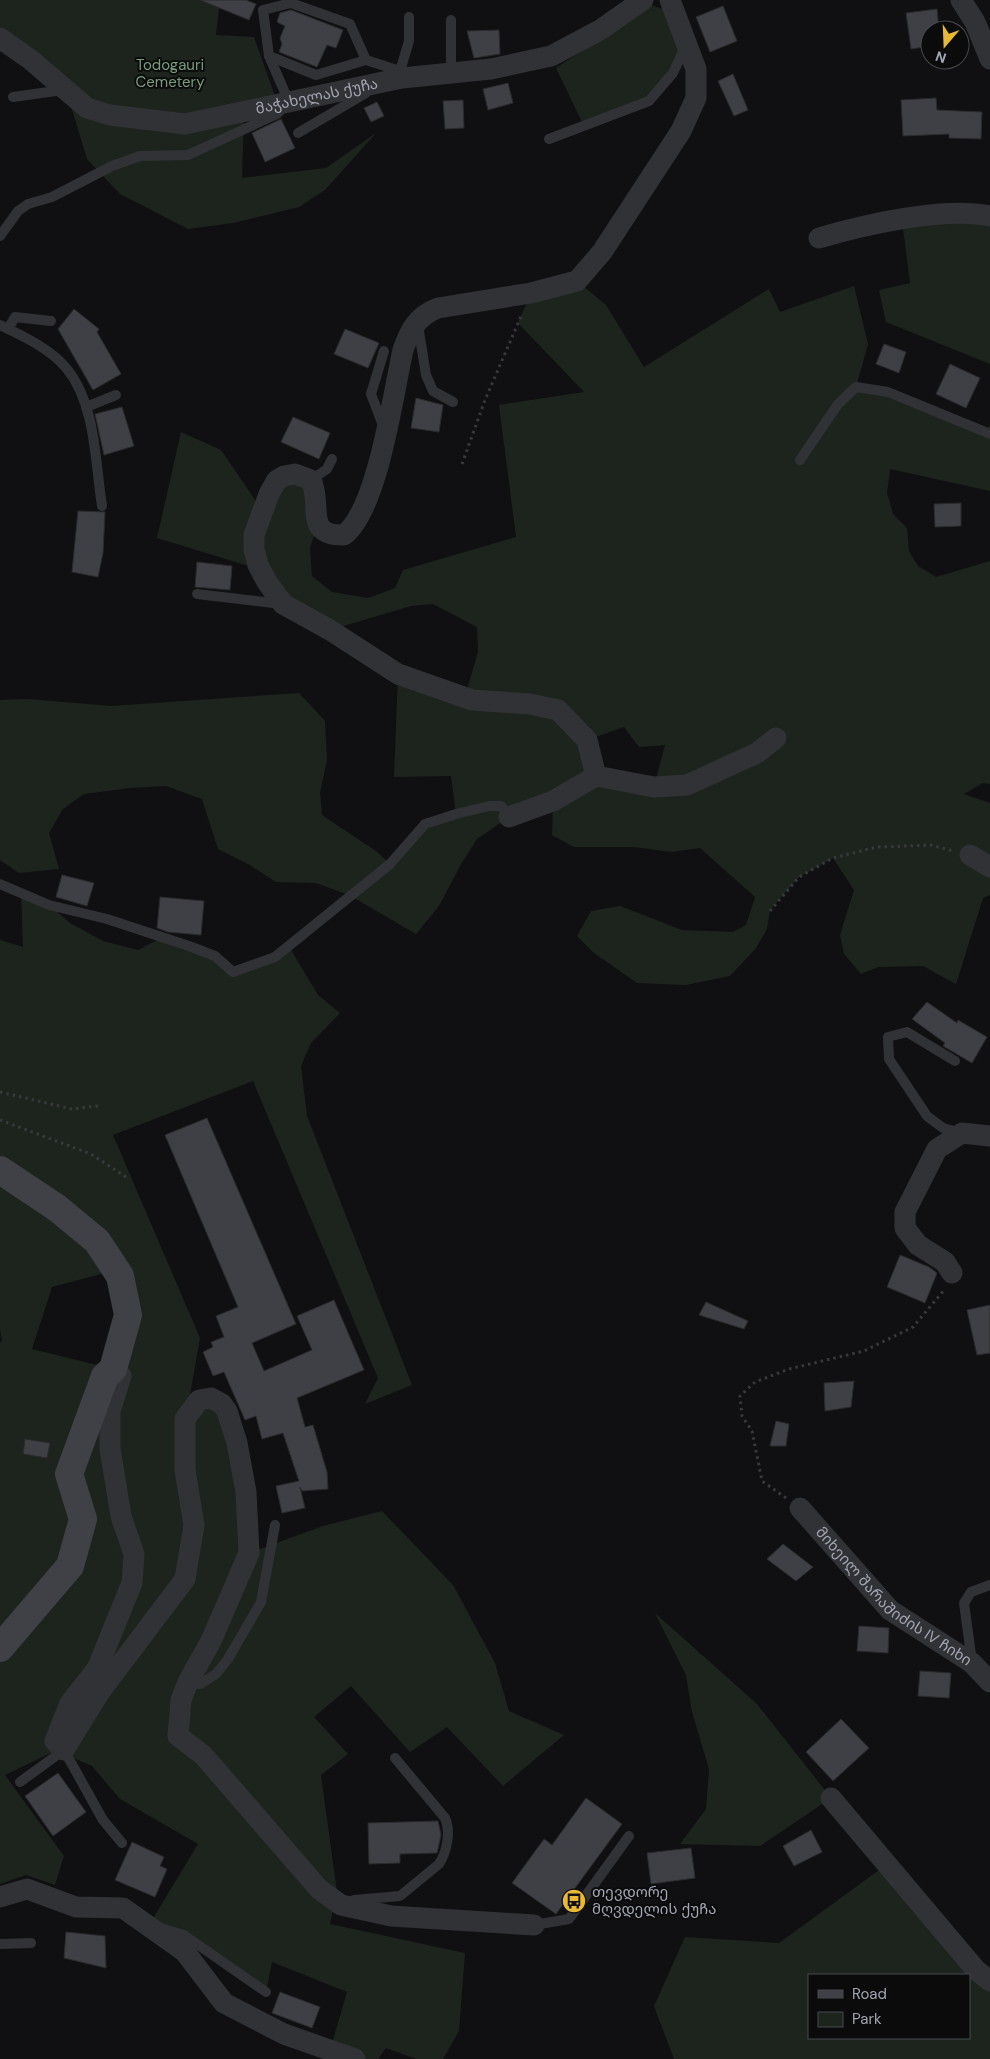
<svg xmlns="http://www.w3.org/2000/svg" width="990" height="2059" font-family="'DM Sans','Noto Sans Georgian',sans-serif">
	<rect width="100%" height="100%" fill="#101012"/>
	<!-- green -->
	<g fill="#1d241e" fill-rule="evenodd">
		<path d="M 0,0 L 207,0 L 219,8 L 216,35 L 254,37 L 276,99 L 199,115 L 121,108 L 90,98 L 0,31 Z"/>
		<path d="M 651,5 L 674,13 L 686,44 L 649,101 L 584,126 L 556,68 Z"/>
		<path d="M 71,106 L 117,124 L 244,115 L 242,178 L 326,168 L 376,133 L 325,190 L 299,207 L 233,223 L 188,229 L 120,194 L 87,159 Z"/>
		<path d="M 990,216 L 990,364 L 886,322 L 879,290 L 910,283 L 902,220 Z"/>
		<path d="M 577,281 L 606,305 L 644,367 L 769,289 L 780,312 L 854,286 L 868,344 L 856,387 L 888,392 L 987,432 L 990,424 L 990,491 L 890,469 L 887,493 L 893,514 L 907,528 L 909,551 L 918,566 L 936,577 L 990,561 L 990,784 L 983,783 L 964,794 L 990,803 L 990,895 L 983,898 L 956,984 L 923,966 L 878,967 L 861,974 L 844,954 L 840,935 L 854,890 L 833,858 L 799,877 L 770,910 L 767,929 L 756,948 L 730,976 L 686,985 L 637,983 L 594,953 L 577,936 L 591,911 L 620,906 L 682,930 L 733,932 L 746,925 L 755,897 L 700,848 L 671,852 L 634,847 L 574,847 L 552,835 L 553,801 L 509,817 L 477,839 L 460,866 L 439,906 L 416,934 L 349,895 L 316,883 L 276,882 L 248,864 L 218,849 L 202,799 L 166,786 L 130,788 L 84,794 L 63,809 L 49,833 L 59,869 L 19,873 L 0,860 L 0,700 L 28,699 L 111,706 L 299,693 L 325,721 L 327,760 L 320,793 L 322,815 L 376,851 L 390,864 L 425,824 L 456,813 L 451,776 L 394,777 L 398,674 L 472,699 L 468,686 L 478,652 L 477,627 L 433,604 L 411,606 L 330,630 L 252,567 L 157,538 L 181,432 L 221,450 L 264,513 L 289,480 L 304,483 L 315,532 L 310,548 L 312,576 L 332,592 L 368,598 L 395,588 L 403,570 L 516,537 L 499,405 L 584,392 L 518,323 L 531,293 ZM 624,727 L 639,747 L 665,745 L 654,787 L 596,776 L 587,740 Z"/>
		<path d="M 21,891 L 49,905 L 70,923 L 103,941 L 138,950 L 163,937 L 189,946 L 233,972 L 261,963 L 288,945 L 318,995 L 340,1013 L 311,1043 L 301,1066 L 307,1116 L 412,1385 L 365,1404 L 378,1378 L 253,1081 L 113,1135 L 200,1338 L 186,1417 L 190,1410 L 222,1404 L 249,1553 L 323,1526 L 382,1511 L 453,1585 L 495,1663 L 509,1711 L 564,1735 L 503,1786 L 447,1727 L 410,1752 L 351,1686 L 314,1717 L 348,1754 L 321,1775 L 337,1892 L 330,1924 L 465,1953 L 459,2031 L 443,2059 L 416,2059 L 386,2048 L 378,2059 L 355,2059 L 330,2050 L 347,1992 L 272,1962 L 266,1992 L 184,1935 L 149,1925 L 198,1844 L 120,1799 L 92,1766 L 71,1757 L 51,1753 L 5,1775 L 64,1856 L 55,1885 L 26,1875 L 0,1884 L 0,1343 L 2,1341 L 0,1329 L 0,940 L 23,947 ZM 116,1270 L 113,1369 L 32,1349 L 52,1287 Z"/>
		<path d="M 655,1613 L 757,1704 L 831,1798 L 760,1846 L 680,1844 L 706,1809 L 709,1769 L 692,1712 L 686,1675 Z"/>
		<path d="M 886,1865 L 990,1981 L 990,2059 L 674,2059 L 654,2006 L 685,1937 L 779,1943 ZM 809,1975 L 969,1975 L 969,2038 L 809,2038 Z"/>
	</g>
	<!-- building -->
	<g fill="#3f4045" stroke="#2b2a2d">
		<path d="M 200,0 L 246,0 L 256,4 L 249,20 Z"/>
		<path d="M 723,6 L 737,41 L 710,52 L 696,17 Z"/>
		<path d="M 937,9 L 939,30 L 930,30 L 930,46 L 911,49 L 906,13 Z"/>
		<path d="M 291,10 L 343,30 L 336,48 L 327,45 L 317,67 L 279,52 L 282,44 L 280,38 L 285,26 L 277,22 L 280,13 Z"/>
		<path d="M 499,30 L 500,54 L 474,58 L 467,31 Z"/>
		<path d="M 733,74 L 748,110 L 734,116 L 718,81 Z"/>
		<path d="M 508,83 L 513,103 L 488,110 L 483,89 Z"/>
		<path d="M 936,98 L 937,110 L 982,112 L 981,139 L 949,138 L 949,134 L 903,136 L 901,100 Z"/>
		<path d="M 463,100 L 464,128 L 445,129 L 443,101 Z"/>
		<path d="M 377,102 L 384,116 L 371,122 L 364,108 Z"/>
		<path d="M 281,119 L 295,148 L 265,162 L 252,133 Z"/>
		<path d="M 74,309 L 99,329 L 97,332 L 121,374 L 93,390 L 58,329 Z"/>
		<path d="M 345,329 L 379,343 L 368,368 L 334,354 Z"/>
		<path d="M 884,344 L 906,352 L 899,373 L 876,364 Z"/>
		<path d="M 950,364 L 980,378 L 966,408 L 936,394 Z"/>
		<path d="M 416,398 L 443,405 L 439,432 L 411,428 Z"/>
		<path d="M 122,407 L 134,446 L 104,455 L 95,414 Z"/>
		<path d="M 293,417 L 330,433 L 319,459 L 281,442 Z"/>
		<path d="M 961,503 L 961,526 L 935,527 L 934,504 Z"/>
		<path d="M 78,511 L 105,512 L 103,553 L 98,577 L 72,572 Z"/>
		<path d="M 197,562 L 232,566 L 230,590 L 195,587 Z"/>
		<path d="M 62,875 L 94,883 L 87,906 L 56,897 Z"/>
		<path d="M 160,897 L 204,901 L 201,935 L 168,932 L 157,928 Z"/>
		<path d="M 927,1002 L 957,1023 L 958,1020 L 987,1037 L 972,1063 L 943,1046 L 945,1043 L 912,1019 Z"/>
		<path d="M 207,1118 L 296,1324 L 252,1343 L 264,1371 L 312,1350 L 297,1316 L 334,1300 L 364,1370 L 297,1398 L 305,1427 L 313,1425 L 327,1472 L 328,1489 L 302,1491 L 300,1487 L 305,1508 L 282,1513 L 276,1486 L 299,1481 L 283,1433 L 262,1439 L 256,1416 L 245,1420 L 224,1372 L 213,1376 L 203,1352 L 213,1347 L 211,1342 L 224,1337 L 216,1316 L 238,1307 L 165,1135 Z"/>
		<path d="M 900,1255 L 929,1267 L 937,1273 L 925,1303 L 887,1287 Z"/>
		<path d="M 706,1302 L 748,1321 L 744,1329 L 699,1315 Z"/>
		<path d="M 990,1305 L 990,1353 L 977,1355 L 967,1310 Z"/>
		<path d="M 854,1381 L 851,1407 L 825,1411 L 824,1383 Z"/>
		<path d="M 776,1421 L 789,1424 L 786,1446 L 770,1446 Z"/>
		<path d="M 25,1439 L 50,1443 L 47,1458 L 23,1454 Z"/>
		<path d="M 783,1544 L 813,1567 L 796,1581 L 767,1559 Z"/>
		<path d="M 859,1626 L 889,1628 L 888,1653 L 857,1651 Z"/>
		<path d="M 920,1671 L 951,1673 L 949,1698 L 918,1696 Z"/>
		<path d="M 841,1719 L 869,1748 L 833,1781 L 806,1752 Z"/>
		<path d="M 58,1773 L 86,1812 L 53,1836 L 25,1796 Z"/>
		<path d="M 586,1798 L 622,1824 L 556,1914 L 512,1883 L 544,1839 L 552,1845 Z"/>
		<path d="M 438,1821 L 441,1835 L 437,1853 L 400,1854 L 400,1863 L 369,1864 L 368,1823 Z"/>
		<path d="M 811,1830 L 822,1852 L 794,1866 L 783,1846 Z"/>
		<path d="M 132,1842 L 164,1857 L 160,1866 L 167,1869 L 155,1897 L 115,1880 Z"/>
		<path d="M 691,1848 L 695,1878 L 651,1884 L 647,1853 Z"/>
		<path d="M 66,1932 L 105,1936 L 106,1968 L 64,1958 Z"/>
		<path d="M 280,1992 L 320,2007 L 312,2028 L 272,2013 Z"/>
	</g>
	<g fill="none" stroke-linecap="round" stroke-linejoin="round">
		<!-- path -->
		<g stroke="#38393d" stroke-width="3" stroke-dasharray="2.5 4" stroke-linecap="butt">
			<path d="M 462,464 L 485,400 L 522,314"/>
			<path d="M 770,911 L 799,877 L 833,858 L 877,847 L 931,845 L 953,851"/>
			<path d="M 0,1092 L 72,1109 L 98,1106"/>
			<path d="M 0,1120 L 91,1154 L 129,1179"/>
			<path d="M 786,1498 L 762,1481 L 752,1431 L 742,1416 L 740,1396 L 755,1382 L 789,1369 L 864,1351 L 913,1327 L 945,1289"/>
		</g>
		<!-- lane -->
		<g stroke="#313236" stroke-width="10">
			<path d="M 366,60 L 316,75 L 269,56 L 263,10 L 291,3 L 350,24 L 366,60 L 400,71 L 401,77"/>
			<path d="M 400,71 L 409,41 L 409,17"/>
			<path d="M 451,72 L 451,20"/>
			<path d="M 13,97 L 63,90"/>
			<path d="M 298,133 L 366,93"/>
			<path d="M 549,139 L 649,101 L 673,73 L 686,45"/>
			<path d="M 0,236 L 18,211 L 28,204 L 52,197 L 112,166 L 140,156 L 188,155 L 277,114 L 289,102 L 269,56"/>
			<path d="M 0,325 C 23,336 51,349 67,369 C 96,405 95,462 102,506"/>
			<path d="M 418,325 L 426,375 L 433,391 L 453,402"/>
			<path d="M 8,329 L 15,317 L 51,321"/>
			<path d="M 384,351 L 371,394 L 384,428"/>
			<path d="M 86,407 L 116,395"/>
			<path d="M 800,460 L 838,404 L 856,387 L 888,392 L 990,434"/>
			<path d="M 311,480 L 327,469 L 332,459"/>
			<path d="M 197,594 L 281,604"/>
			<path d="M 0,884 L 49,905 L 107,919 L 189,946 L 215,956 L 233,972 L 275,957 L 390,864 L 425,824 L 456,814 L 489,806 L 501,806 L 509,817"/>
			<path d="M 955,1061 L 907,1032 L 888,1037 L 889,1059 L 927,1116 L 943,1128 L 961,1133"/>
			<path d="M 972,1662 L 964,1603 L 971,1592 L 990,1585"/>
			<path d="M 188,1682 L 200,1684 L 216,1674 L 228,1659 L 261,1602 L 275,1525"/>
			<path d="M 20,1782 L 64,1750 L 103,1820 L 122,1843"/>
			<path d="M 354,1900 L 400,1896 L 439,1864 C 447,1852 451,1831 445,1818 L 395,1758"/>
			<path d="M 534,1925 L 569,1919 L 629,1836"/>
			<path d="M 164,1929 L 184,1935 L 266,1992"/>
			<path d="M 0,1944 L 31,1943"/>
		</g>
		<!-- street -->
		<g stroke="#313236" stroke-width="21">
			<path d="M 961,0 L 975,22 L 990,59"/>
			<path id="s1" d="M 0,38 L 31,60 L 87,108 L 110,115 L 185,124 L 402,78 L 491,69 L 551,56 L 600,30 L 643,0"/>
			<path d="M 819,238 C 863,225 945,206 990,216"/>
			<path d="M 596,776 L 587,740 L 558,710 L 530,704 L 472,700 L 398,674 L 330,630 L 283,604 L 267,582 L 258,565 L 254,549 L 254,535 L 269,494 L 277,480 L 284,476 L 295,474 L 311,480 C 323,505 303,536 344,535 C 378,509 393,394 403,350 C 410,330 417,316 438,308 L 531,293 L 577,281 L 602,252 L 681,131 L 696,98 L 696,69 L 670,0"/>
			<path d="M 509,817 L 553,801 L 596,776 L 654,787 L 687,785 L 757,753 L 776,738"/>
			<path d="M 970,855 L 990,867"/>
			<path d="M 952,1273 L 945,1262 L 918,1245 L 905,1228 L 905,1212 L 937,1149 L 962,1133 L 990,1136"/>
			<path d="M 113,1369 L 121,1376 L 110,1411 L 110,1449 L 121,1516 L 134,1554 L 132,1583 L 97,1669 L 70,1703 L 55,1741 L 64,1750 L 99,1693 L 185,1579 L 194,1525 L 185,1470 L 185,1419 L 199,1400 L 211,1398 L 222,1404 L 227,1411 L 237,1443 L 246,1492 L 249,1553 L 211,1641 L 188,1682 L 181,1700 L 178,1736 L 203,1755 L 319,1889 L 341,1905 L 391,1916 L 534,1925"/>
			<path id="s2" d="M 800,1508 L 890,1610 L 972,1663 L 990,1682"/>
			<path d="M 831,1798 L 976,1970 L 990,1981"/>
			<path d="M 0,1897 L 27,1889 L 76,1907 L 123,1908 L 185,1952 L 224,2003 L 284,2034 L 355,2059"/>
		</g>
		<!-- secondary -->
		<path stroke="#404146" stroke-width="28" d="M 0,1170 L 57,1208 L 97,1241 L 120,1276 L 128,1315 L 113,1369 L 105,1376 L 69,1474 L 83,1519 L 70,1566 L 0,1648"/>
	</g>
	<!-- icons -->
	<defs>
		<g id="bus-disc" transform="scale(1.25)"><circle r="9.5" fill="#e8b932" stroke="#0b0b0c"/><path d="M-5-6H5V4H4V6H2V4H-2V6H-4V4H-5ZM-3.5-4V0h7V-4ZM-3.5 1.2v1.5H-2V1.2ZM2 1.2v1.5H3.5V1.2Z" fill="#111"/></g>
	</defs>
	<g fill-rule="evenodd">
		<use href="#bus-disc" x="574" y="1901"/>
	</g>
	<g text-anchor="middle" stroke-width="4" stroke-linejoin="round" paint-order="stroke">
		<!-- park labels -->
		<g font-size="15" fill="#7a9c7e" stroke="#0b0b0c">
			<text x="170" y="70">Todogauri<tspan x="170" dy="17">Cemetery</tspan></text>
		</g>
		<!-- street labels -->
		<g font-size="15" fill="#a2a6b2" stroke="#0b0b0c">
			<text dy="5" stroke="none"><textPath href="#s1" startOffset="346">მაჭახელას ქუჩა</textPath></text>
			<text dy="5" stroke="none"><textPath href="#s2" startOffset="130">მიხეილ შარაშიძის IV ჩიხი</textPath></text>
		</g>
		<!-- poi labels -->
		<g font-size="15" fill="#a2a6b2" stroke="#0b0b0c" text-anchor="start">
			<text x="592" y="1897">თევდორე<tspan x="592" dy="17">მღვდელის ქუჩა</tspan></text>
		</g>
	</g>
	<!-- legend -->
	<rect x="808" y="1974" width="162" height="65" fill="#0b0b0c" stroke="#47494e"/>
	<rect x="818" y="1990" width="25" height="8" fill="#404146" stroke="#47494e"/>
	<text x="852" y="1999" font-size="15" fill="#a2a6b2">Road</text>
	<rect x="818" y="2012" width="25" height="15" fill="#1d241e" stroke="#47494e"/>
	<text x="852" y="2024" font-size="15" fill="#a2a6b2">Park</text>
	<!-- north arrow -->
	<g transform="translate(945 45) rotate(199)"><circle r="24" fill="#0b0b0c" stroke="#47494e"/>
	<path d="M0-4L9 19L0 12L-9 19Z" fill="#e8b932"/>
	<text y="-8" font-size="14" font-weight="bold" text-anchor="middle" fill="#a2a6b2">N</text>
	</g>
</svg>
